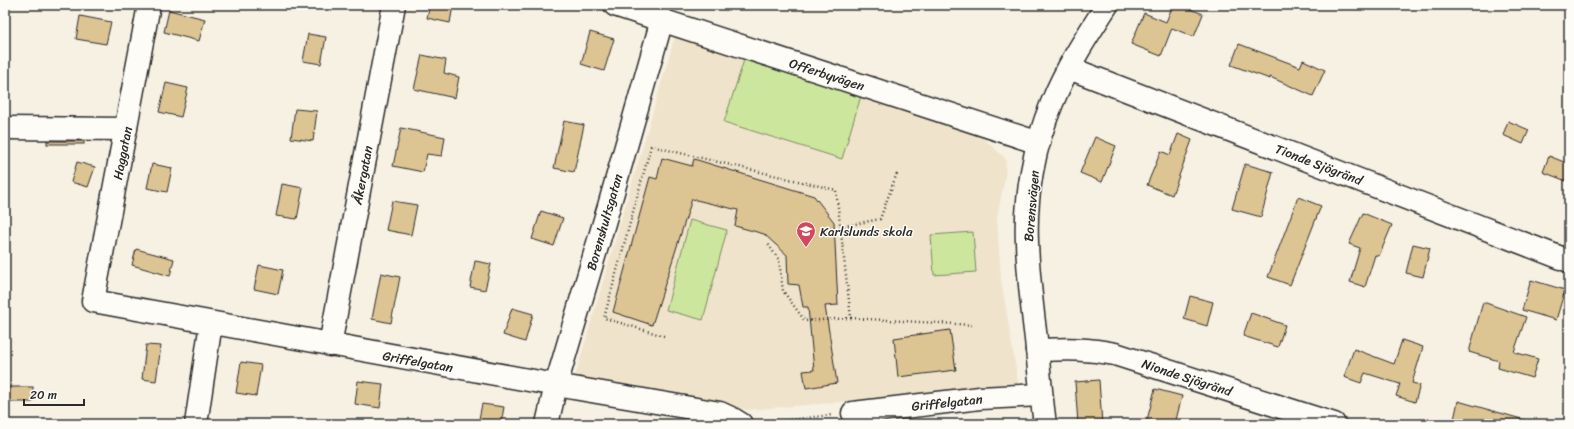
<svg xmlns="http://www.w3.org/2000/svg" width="1574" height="429" font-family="Sriracha,sans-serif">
	<rect width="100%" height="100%" fill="#f7f1e3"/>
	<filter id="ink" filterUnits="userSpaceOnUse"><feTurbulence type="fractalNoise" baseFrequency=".025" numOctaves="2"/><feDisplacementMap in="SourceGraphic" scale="8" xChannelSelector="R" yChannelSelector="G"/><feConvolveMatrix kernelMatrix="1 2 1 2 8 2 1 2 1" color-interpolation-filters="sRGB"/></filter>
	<g filter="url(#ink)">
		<!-- built -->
		<path fill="#efe4cb" d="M 675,36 L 976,131 L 1006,159 L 1005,178 L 997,217 L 1001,279 L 1019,387 L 748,410 L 653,390 L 575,377 Z"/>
		<!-- green -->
		<g fill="#cce79d" stroke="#7c8964">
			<path d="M 744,60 L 861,96 L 842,159 L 724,122 Z"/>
			<path d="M 690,220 L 727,230 L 703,320 L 666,310 Z"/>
			<path d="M 973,232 L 976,272 L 934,275 L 931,235 Z"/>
		</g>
		<!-- building -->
		<g fill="#ddc493" stroke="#2b2b2b">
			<path d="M 430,5 L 453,5 L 450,23 L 427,18 Z"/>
			<path d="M 1173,5 L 1180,5 L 1203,14 L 1194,37 L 1172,28 L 1161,56 L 1131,44 L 1144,13 L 1166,22 Z"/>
			<path d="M 169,10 L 205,19 L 199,41 L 164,32 Z"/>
			<path d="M 80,16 L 111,22 L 106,44 L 76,39 Z"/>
			<path d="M 590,32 L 614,39 L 604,71 L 581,64 Z"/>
			<path d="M 308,34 L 326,37 L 321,64 L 303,61 Z"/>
			<path d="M 1239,44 L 1300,67 L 1303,60 L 1325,70 L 1313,96 L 1270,77 L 1270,79 L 1231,65 Z"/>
			<path d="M 422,55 L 446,60 L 444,73 L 459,77 L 455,98 L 414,89 Z"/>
			<path d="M 166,83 L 188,88 L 181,117 L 159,112 Z"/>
			<path d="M 295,109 L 317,111 L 313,141 L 291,138 Z"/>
			<path d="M 564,121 L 584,125 L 574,172 L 554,168 Z"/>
			<path d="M 1508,121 L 1529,130 L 1523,144 L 1503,135 Z"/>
			<path d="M 401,128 L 445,137 L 442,156 L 427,154 L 423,172 L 393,166 Z"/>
			<path d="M 1178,134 L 1192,140 L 1172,195 L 1147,185 L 1161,151 L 1170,155 Z"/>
			<path d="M 1095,137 L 1116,146 L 1102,182 L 1080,173 Z"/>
			<rect x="47" y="141" width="37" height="3"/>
			<path d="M 1549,156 L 1569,164 L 1569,182 L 1543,172 Z"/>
			<path d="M 662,158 L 692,166 L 694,159 L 814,196 L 834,222 L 838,305 L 825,306 L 837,383 L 806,388 L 803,371 L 814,370 L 808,307 L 803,307 L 799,285 L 788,284 L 787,255 L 764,234 L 735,226 L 738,210 L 692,199 L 652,325 L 613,312 L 650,177 L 657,179 Z"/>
			<path d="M 77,162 L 95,167 L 88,187 L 71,182 Z"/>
			<path d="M 152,164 L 172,168 L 167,192 L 147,188 Z"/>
			<path d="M 1245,164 L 1273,172 L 1261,217 L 1232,209 Z"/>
			<path d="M 282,184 L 303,188 L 297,219 L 276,216 Z"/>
			<path d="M 1298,197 L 1321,206 L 1290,285 L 1268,277 Z"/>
			<path d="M 392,201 L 417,205 L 411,235 L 386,230 Z"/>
			<path d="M 541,211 L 563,218 L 554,246 L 532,239 Z"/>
			<path d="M 1363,213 L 1392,225 L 1379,256 L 1375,255 L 1365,287 L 1350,282 L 1360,248 L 1349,244 Z"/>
			<path d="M 1413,244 L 1430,248 L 1423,277 L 1406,273 Z"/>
			<path d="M 136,249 L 174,259 L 170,276 L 132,265 Z"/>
			<path d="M 475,261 L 491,264 L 485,290 L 470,287 Z"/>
			<path d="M 259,265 L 283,270 L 278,294 L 254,289 Z"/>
			<path d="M 381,273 L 400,277 L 391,323 L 372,319 Z"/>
			<path d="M 1531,280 L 1565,290 L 1556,320 L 1522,310 Z"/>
			<path d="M 1190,296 L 1213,302 L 1207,326 L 1184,319 Z"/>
			<path d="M 1483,302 L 1526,317 L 1514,352 L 1538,359 L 1532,378 L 1498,368 L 1499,361 L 1469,352 Z"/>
			<path d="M 512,308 L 533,314 L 525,342 L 503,335 Z"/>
			<path d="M 1251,313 L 1285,325 L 1278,347 L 1243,336 Z"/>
			<path d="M 950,330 L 956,370 L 898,377 L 894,338 Z"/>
			<path d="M 1402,340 L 1423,347 L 1412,383 L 1420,385 L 1415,402 L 1396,396 L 1400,384 L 1365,373 L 1361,383 L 1344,377 L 1354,349 L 1394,364 Z"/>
			<path d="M 146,345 L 161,346 L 156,381 L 142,379 Z"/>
			<path d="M 241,362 L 261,365 L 256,396 L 236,393 Z"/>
			<path d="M 1099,380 L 1102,424 L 1078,424 L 1075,382 Z"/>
			<path d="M 358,381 L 383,384 L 380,408 L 355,404 Z"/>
			<rect x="5" y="387" width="28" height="15"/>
			<path d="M 1155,389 L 1182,396 L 1175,424 L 1146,424 Z"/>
			<path d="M 1458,401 L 1525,420 L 1525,424 L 1453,424 Z"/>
			<path d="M 482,404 L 504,407 L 501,424 L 478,424 Z"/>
		</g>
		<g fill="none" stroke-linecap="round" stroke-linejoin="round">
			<!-- minor casing -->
			<g stroke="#2b2b2b" stroke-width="25">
				<g id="minor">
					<path d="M 149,5 L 93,301 L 556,385 L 720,413 L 733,419 L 741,424"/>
					<path d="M 615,5 L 1039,143"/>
					<path d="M 1069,68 L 1569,261"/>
					<path d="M 5,128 L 126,129"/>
					<path d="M 330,345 L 394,5"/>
					<path d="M 1037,350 C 1065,349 1087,348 1115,354 L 1334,424"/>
					<path d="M 853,413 L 980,398 L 1041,395"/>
					<path d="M 196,424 L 211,323"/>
					<path d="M 547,424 L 556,385 L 609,206 L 662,20"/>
					<path d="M 1045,424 C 1041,396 1039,368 1036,339 C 1032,307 1028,275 1027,242 C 1025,196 1034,146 1052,103 C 1066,68 1087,36 1107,5"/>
				</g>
			</g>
			<!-- path -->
			<g stroke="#2b2b2b" stroke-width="2.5" stroke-dasharray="1 3" stroke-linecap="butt">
				<path d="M 840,227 L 880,219 L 897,173"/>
				<path d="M 851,318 L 973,325"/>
				<path d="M 664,336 L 604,318 L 651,146 L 836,190 L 851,318 L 805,321 L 783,291 L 779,260 L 768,244"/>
				<path d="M 762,423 L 832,415"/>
			</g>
			<!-- minor -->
			<use href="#minor" stroke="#fdfcf7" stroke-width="22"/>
		</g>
	</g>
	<!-- icons -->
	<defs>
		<g id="school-pin" transform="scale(1)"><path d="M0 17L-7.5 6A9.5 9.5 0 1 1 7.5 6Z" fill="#d1495b" stroke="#fdfcf7"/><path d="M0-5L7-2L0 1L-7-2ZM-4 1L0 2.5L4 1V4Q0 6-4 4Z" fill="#fff"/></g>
	</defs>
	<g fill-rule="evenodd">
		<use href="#school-pin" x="806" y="231"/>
	</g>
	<g text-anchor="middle" stroke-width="3" stroke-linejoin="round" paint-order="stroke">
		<!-- street labels -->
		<g font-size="13" fill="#2b2b2b" stroke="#fdfcf7">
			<text transform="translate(827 74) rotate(18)" y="5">Offerbyvägen</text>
			<text transform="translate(122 153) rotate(-79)" y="5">Haggatan</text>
			<text transform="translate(1319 164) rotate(21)" y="5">Tionde Sjögränd</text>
			<text transform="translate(362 175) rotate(-79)" y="5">Åkergatan</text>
			<text transform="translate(1031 206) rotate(-85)" y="5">Borensvägen</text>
			<text transform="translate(604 222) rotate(-74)" y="5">Borenshultsgatan</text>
			<text transform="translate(418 361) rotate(10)" y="5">Griffelgatan</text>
			<text transform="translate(1187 377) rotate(18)" y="5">Nionde Sjögränd</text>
			<text transform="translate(947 402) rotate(-6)" y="5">Griffelgatan</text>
		</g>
		<!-- poi labels -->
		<g font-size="13" fill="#2b2b2b" stroke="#fdfcf7" text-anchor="start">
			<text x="820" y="236">Karlslunds skola</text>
		</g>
	</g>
	<!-- margin -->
	<rect width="1574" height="429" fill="none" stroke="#fdfcf7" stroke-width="20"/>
	<rect x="10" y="10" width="1554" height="409" fill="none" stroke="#2b2b2b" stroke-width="1.5" filter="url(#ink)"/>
	<!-- scale -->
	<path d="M24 399v6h60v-6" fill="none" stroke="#2b2b2b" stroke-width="2"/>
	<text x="30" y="399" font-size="12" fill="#2b2b2b" stroke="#fdfcf7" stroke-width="3" paint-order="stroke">20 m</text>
</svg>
